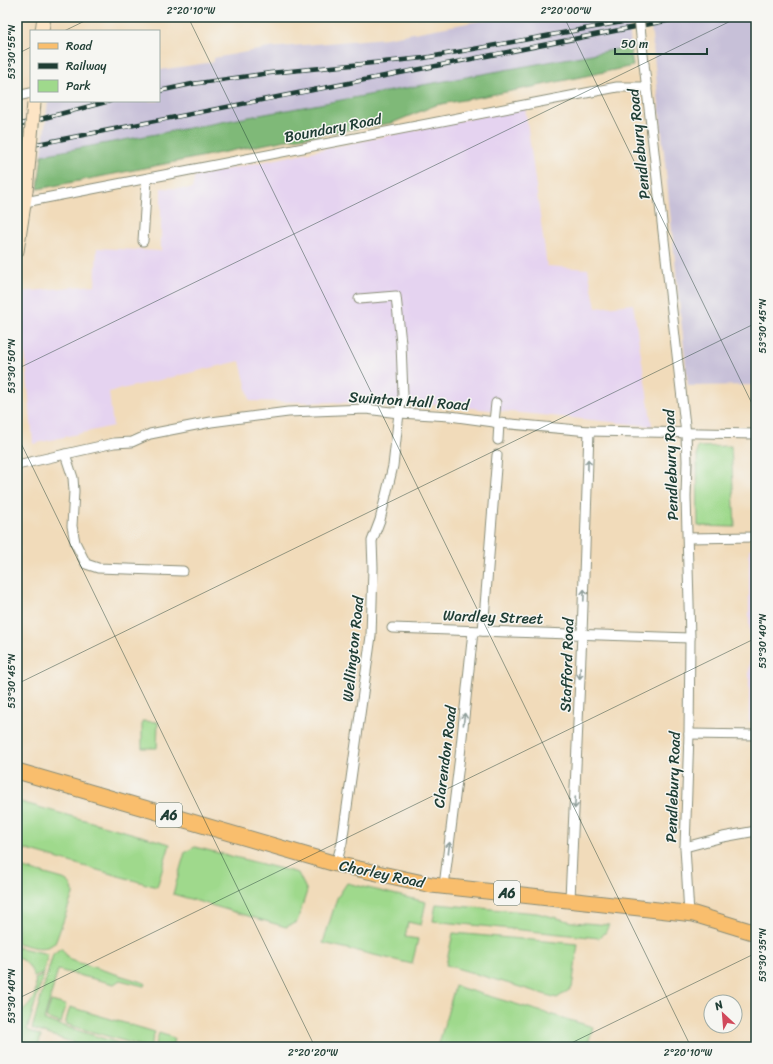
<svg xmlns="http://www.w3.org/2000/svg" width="773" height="1064" font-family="Sriracha,sans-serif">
	<rect width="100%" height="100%" fill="#f6f6f2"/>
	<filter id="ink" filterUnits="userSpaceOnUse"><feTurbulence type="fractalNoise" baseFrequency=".025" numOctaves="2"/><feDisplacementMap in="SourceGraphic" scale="8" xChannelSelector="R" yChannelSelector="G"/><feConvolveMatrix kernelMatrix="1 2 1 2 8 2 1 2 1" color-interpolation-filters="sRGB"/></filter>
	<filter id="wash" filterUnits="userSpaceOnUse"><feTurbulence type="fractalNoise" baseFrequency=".012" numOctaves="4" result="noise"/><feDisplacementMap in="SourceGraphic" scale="16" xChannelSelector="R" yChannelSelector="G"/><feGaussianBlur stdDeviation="0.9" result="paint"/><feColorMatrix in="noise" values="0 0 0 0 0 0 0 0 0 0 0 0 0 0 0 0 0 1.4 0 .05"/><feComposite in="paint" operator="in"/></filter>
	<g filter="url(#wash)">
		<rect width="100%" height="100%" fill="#f1dbba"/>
		<!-- built -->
		<g fill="#e5d3f0">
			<path d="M 525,107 L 547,266 L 588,269 L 596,308 L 633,304 L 652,426 L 432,404 L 250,401 L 240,361 L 109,392 L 113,426 L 33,444 L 20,292 L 95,285 L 97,248 L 161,251 L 161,188 L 192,189 L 195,176 Z"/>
			<path d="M 749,549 L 756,549 L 756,722 L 749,721 Z"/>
		</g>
		<!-- industrial -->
		<g fill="#c7c0d8">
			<path d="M 501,17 L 628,17 L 633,66 L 528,88 L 436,105 L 392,123 L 281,141 L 38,189 L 48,101 L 159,101 L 159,65 L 160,64 L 160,70 L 214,62 L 214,58 L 269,48 L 386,38 Z"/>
			<path d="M 650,17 L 756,17 L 756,385 L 688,386 Z"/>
		</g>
		<!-- green -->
		<g fill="#9fd98c" stroke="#5f8b60">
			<path d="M 731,446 L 735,527 L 698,526 L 697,447 Z"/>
			<path d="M 142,721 L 158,722 L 157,748 L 142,748 Z"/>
			<path d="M 17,801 L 170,844 L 157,887 L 17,847 Z"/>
			<path d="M 195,847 L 298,873 L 307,891 L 297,922 L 286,927 L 173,894 L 185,852 Z"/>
			<path d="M 17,866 L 63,879 C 70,882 73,886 73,894 L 56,941 C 47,953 29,946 17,943 Z"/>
			<path d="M 347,883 L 426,902 L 421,925 L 408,922 L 405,937 L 418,939 L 412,964 L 323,943 L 337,898 Z"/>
			<path d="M 436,904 L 537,913 L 573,922 L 609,925 L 605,933 L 599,938 L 433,921 Z"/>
			<path d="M 453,933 L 578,944 L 572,988 L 557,998 L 446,965 Z"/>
			<path d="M 17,947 L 48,954 L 43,974 L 34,977 C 31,968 27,961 17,958 Z"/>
			<path d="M 61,948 L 70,960 L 145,983 L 146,984 L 145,986 L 144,986 L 120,980 L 114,984 L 58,970 L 44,1020 L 131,1047 L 87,1047 L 32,1029 L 53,954 Z"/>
			<path d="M 43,976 L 27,1030 L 41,1036 L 38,1047 L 17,1047 L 17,1015 C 31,1006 38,996 35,979 Z"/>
			<path d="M 455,986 L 593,1027 L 587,1047 L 438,1047 Z"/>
			<path d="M 51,1001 L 66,1005 L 61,1023 L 46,1018 Z"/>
			<path d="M 70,1007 L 155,1032 L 150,1047 L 145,1047 L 65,1024 Z"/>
			<path d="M 159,1033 L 174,1038 L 172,1047 L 155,1047 Z"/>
		</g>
		<!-- forest -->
		<path fill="#7fb978" stroke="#4f7b56" d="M 630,47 L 633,66 L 528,88 L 436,105 L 392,123 L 281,141 L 38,189 L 42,155 Z"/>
	</g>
	<g filter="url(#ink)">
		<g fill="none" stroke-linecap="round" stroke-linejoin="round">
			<!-- minor casing -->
			<g stroke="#888c77" stroke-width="11">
				<g id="minor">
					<path d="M 644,64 L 686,434 L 687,461 L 686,497 L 690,638 L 689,734 L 685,847 L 689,914"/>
					<path d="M 17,96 L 31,93"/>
					<path d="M 25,202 L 617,87 L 647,87"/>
					<path d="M 143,241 L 147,179"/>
					<path d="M 494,422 L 496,403"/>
					<path d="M 498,440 L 499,423"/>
					<path d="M 65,454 L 73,478 L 74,491 L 72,526 L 75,542 L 86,564 L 98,568 L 183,571"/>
					<path d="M 17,465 L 114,443 L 132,442 L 150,434 L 211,422 L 288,412 L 366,409 L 399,413 L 450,416 L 494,422 L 499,423 L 589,431 L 756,434"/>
					<path d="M 688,538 L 756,537"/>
					<path d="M 392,628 L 690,638"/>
					<path d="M 483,631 L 497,455"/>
					<path d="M 689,734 L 756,735"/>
					<path d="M 685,847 L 723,837 L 756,831"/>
					<path d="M 336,864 L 342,843 L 371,636 L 373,568 L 372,541 L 380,520 L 393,466 L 399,413 L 403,395 L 401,343 L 396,296 L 359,299"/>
					<path d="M 444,886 L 460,756 L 473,631"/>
					<path d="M 570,899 L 582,634 L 589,431"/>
				</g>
			</g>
			<!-- secondary casing -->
			<g stroke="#888c77" stroke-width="15">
				<g id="secondary">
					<path d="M 42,31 L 44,17"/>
					<path d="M 17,251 L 26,191"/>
				</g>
			</g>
			<!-- primary casing -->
			<g stroke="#888c77" stroke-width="17">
				<path id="primary" d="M 17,771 L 336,864 L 432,885 L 694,914 L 756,933"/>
			</g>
			<!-- minor -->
			<use href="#minor" stroke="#fff" stroke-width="9"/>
			<!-- secondary -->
			<use href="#secondary" stroke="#fde5c5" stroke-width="13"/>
			<!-- primary -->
			<use href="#primary" stroke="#f9be6d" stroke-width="15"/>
			<!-- rail casing -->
			<g stroke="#1f3d34" stroke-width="4.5">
				<g id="rail">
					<path d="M 159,91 L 192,84 L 270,73 L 424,58 L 650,17"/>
					<path d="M 17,125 L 110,101"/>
					<path d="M 17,148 C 240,105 463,60 686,17"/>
				</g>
			</g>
			<!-- rail -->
			<use href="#rail" stroke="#f6f6f2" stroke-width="3" stroke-dasharray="9" stroke-linecap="butt"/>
			<!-- minor-bridge casing -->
			<g stroke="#888c77" stroke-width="11" stroke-linecap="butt">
				<path id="minor-bridge" d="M 639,17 L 644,64"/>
			</g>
			<!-- secondary-bridge casing -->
			<g stroke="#888c77" stroke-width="15" stroke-linecap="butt">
				<path id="secondary-bridge" d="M 26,191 L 34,103"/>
			</g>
			<!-- minor-bridge -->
			<use href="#minor-bridge" stroke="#fff" stroke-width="9"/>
			<!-- secondary-bridge -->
			<use href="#secondary-bridge" stroke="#fde5c5" stroke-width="13"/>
		</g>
		<!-- one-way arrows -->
		<defs><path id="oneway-shaft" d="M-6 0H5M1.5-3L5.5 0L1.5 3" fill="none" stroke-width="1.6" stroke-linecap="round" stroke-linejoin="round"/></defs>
		<g stroke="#8f9e9a">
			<use href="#oneway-shaft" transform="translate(588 465) rotate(-89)"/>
			<use href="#oneway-shaft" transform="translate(584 595) rotate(-88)"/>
			<use href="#oneway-shaft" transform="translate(580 673) rotate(93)"/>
			<use href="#oneway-shaft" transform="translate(464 719) rotate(-84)"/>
			<use href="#oneway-shaft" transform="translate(575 803) rotate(93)"/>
			<use href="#oneway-shaft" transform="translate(449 848) rotate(-83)"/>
		</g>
	</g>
	<!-- ticks -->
	<path fill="none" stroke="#1f3d34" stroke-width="1" stroke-opacity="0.45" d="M 188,17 L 691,1047M 564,17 L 756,412M 64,31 L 93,17M 17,54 L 31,47M 17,369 L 739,17M 17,435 L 315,1047M 17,684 L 756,323M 17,999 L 756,638M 563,1047 L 756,953"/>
	<g text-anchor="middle" stroke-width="3" stroke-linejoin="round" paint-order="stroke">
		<!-- shield labels -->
		<g fill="#f6f6f2" stroke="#60746d" stroke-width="1">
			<rect x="156" y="803" width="26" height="24" rx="3"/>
			<rect x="494" y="881" width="26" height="24" rx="3"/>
		</g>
		<g font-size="14" font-weight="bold" fill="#1f3d34">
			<text x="169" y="820">A6</text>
			<text x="507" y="898">A6</text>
		</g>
		<!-- street labels -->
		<g font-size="15" fill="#1f3d34" stroke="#f6f6f2">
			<text transform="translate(333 128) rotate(-11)" y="5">Boundary Road</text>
			<text transform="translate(639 144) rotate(-96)" y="5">Pendlebury Road</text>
			<text transform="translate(409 401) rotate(4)" y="5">Swinton Hall Road</text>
			<text transform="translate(671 465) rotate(-92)" y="5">Pendlebury Road</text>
			<text transform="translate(493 617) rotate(2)" y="5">Wardley Street</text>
			<text transform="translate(353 649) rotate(-84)" y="5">Wellington Road</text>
			<text transform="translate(567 665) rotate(-88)" y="5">Stafford Road</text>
			<text transform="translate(445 757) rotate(-83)" y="5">Clarendon Road</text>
			<text transform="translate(673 787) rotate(-88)" y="5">Pendlebury Road</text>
			<text transform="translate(382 874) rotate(12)" y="5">Chorley Road</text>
		</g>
	</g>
	<!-- margin -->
	<rect width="773" height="1064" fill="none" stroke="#f6f6f2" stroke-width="44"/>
	<!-- legend -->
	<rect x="30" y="30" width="130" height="72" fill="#f6f6f2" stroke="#a0aca6"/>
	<rect x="38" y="43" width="20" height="6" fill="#f9be6d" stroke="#a0aca6"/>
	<text x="66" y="50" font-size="12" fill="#1f3d34">Road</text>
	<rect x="38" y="63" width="20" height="6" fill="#1f3d34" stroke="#a0aca6"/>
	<text x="66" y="70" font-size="12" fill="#1f3d34">Railway</text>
	<rect x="38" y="80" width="20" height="12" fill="#9fd98c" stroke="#a0aca6"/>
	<text x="66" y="90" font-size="12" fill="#1f3d34">Park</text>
	<!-- north arrow -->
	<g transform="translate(723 1014) rotate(334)"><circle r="19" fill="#f6f6f2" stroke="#a0aca6"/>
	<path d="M0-3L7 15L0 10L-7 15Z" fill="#d1495b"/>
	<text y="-6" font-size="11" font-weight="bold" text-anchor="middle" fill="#1f3d34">N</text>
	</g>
	<!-- scale -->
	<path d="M615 48v6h92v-6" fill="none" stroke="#1f3d34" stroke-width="2"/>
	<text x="621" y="48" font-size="12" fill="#1f3d34" stroke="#f6f6f2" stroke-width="3" paint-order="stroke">50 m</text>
	<rect x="22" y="22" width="729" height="1020" fill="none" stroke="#1f3d34" stroke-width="1.5"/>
	<g font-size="10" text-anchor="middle" fill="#1f3d34">
		<text x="191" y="14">2°20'10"W</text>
		<text x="566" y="14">2°20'00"W</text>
		<text transform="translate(11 52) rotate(-90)" y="4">53°30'55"N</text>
		<text transform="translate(762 326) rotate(-90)" y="4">53°30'45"N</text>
		<text transform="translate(11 366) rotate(-90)" y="4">53°30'50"N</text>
		<text transform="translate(762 641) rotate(-90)" y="4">53°30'40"N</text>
		<text transform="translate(11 681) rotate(-90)" y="4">53°30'45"N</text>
		<text transform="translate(762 955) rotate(-90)" y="4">53°30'35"N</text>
		<text transform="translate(11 996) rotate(-90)" y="4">53°30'40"N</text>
		<text x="313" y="1056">2°20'20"W</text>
		<text x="688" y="1056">2°20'10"W</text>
	</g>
</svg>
